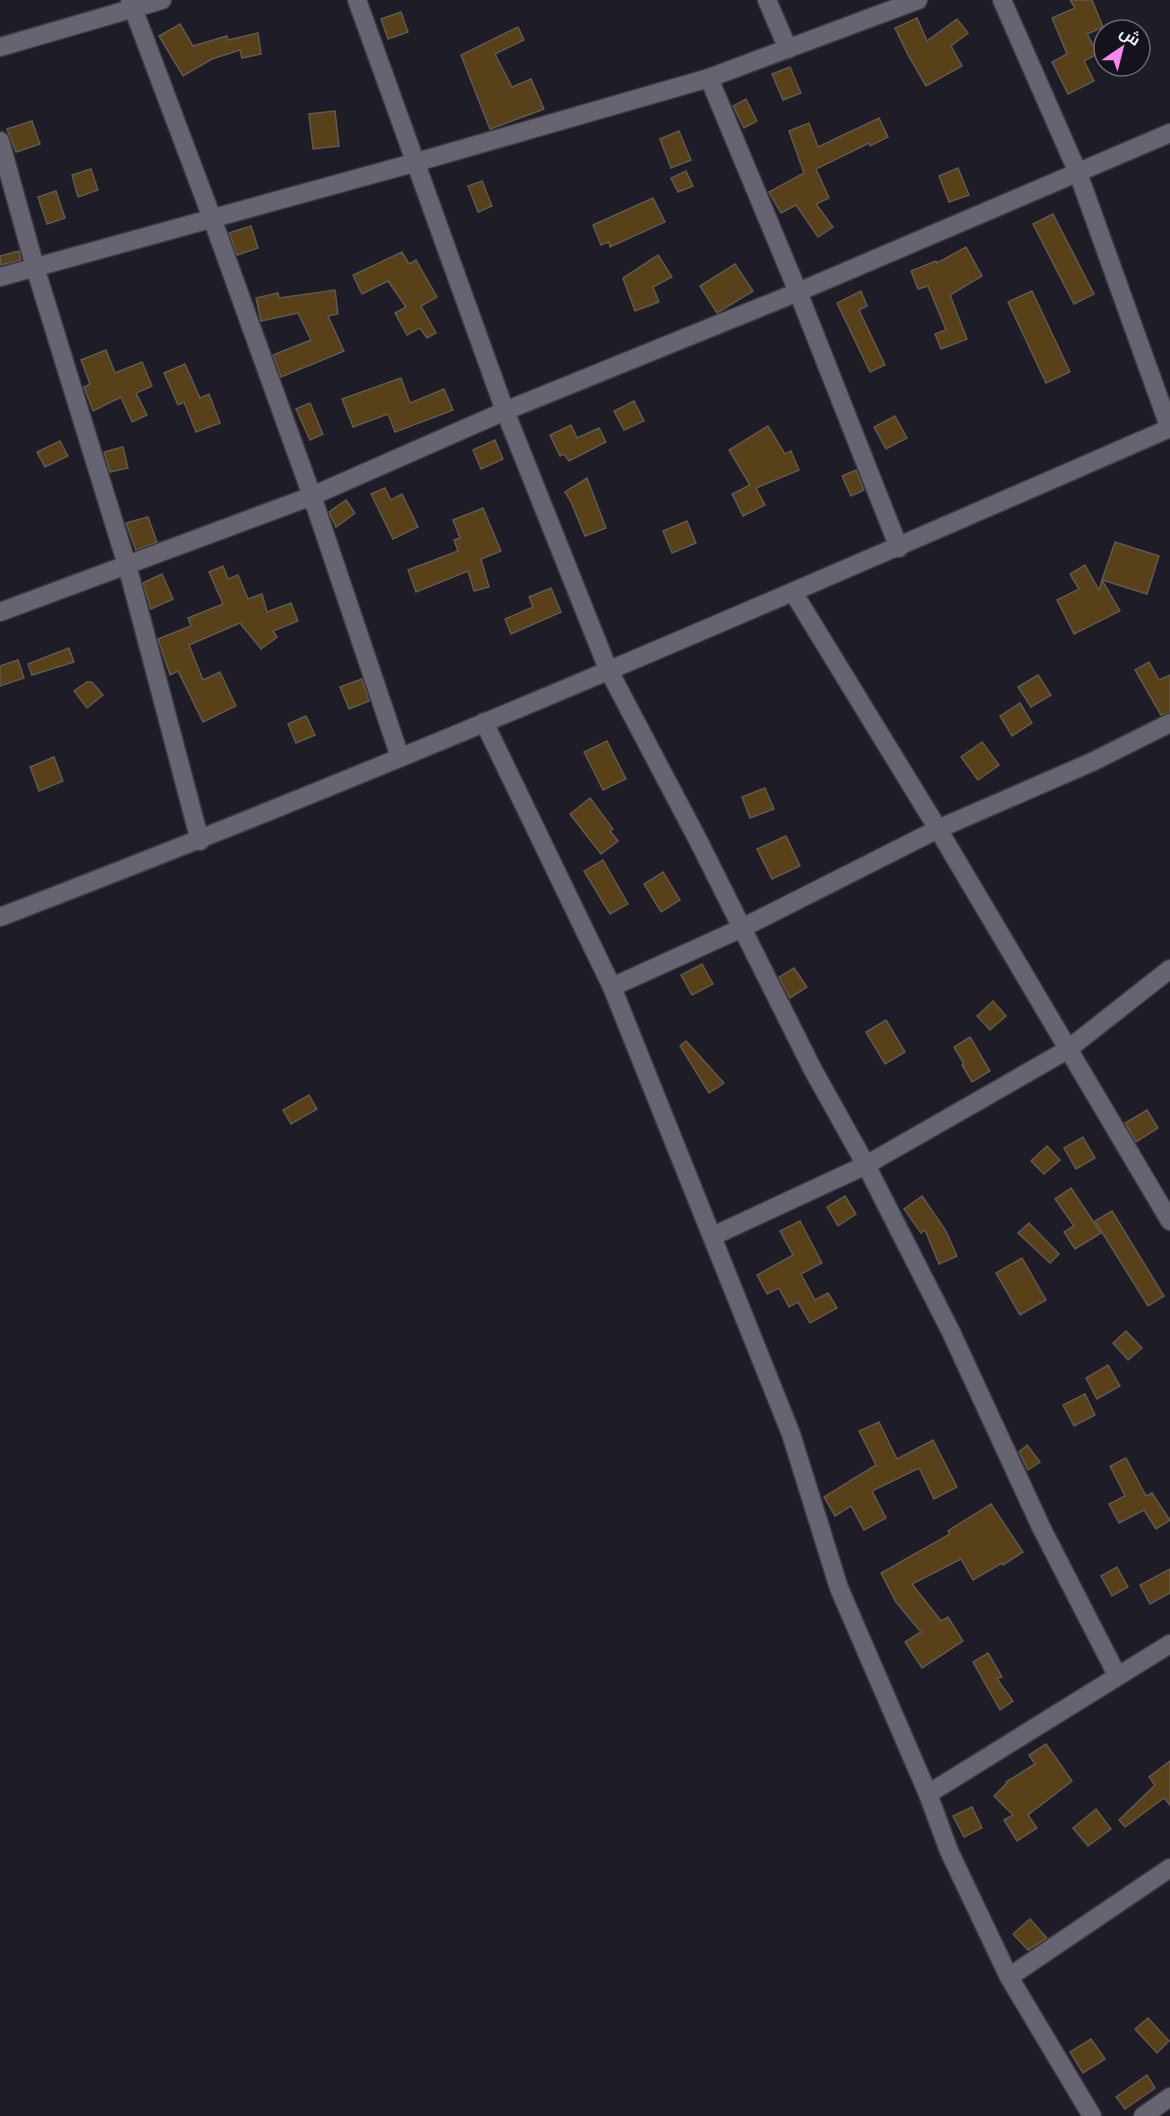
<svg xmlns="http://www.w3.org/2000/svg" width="1170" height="2116" font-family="Montserrat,Cairo,sans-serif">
	<rect width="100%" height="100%" fill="#1e1c26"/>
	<!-- building -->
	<g fill="#584018" stroke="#61594e" stroke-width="1.5">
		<path d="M 1070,0 L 1092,0 L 1103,27 L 1087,34 L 1098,54 L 1084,61 L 1094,81 L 1068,94 L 1052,62 L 1067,54 L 1052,18 L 1075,8 Z"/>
		<path d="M 401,12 L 408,32 L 388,39 L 381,19 Z"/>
		<path d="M 917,18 L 927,41 L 957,19 L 968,33 L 951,46 L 962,66 L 926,86 L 908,55 L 895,28 Z"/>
		<path d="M 180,24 L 193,46 L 227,36 L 228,40 L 258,33 L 261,54 L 242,58 L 240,50 L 212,59 L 183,76 L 159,36 Z"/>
		<path d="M 518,27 L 524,40 L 495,54 L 512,87 L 531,79 L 544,109 L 490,129 L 461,55 Z"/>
		<path d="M 790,67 L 801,93 L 783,100 L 772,74 Z"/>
		<path d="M 746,99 L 757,121 L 744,128 L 733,106 Z"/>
		<path d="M 335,111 L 339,146 L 313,149 L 309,114 Z"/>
		<path d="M 879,118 L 888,137 L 870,146 L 869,143 L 816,169 L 829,198 L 816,204 L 833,227 L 818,237 L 796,205 L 781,213 L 769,192 L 804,173 L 789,131 L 809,123 L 818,147 Z"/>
		<path d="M 32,121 L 40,144 L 16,152 L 7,129 Z"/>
		<path d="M 679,131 L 691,160 L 671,168 L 660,139 Z"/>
		<path d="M 958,168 L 969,195 L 949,202 L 939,176 Z"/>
		<path d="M 91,169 L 98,190 L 78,197 L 72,175 Z"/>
		<path d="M 686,171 L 693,186 L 678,192 L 671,178 Z"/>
		<path d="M 482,181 L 492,206 L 478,212 L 468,186 Z"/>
		<path d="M 56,191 L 65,218 L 47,224 L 38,197 Z"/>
		<path d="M 653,198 L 665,222 L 610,247 L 609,242 L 601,245 L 593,225 Z"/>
		<path d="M 1053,214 L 1094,294 L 1074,304 L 1033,224 Z"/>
		<path d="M 251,226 L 258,248 L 237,255 L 229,233 Z"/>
		<path d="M 966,247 L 982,276 L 950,295 L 967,339 L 941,349 L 935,334 L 946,330 L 928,286 L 918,289 L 911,271 L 936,261 L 937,263 Z"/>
		<path d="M 19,251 L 21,260 L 1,265 L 0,256 Z"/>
		<path d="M 402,252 L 409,264 L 416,260 L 437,297 L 421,306 L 436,333 L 427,338 L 420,328 L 407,335 L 395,313 L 406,307 L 388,281 L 362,294 L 353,275 Z"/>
		<path d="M 658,255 L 672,277 L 653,287 L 659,302 L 635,311 L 623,278 Z"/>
		<path d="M 735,264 L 753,291 L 717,313 L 700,286 Z"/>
		<path d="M 335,290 L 338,314 L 328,316 L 344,351 L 281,377 L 273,355 L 311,340 L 298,313 L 261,321 L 256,298 L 278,293 L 279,298 Z"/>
		<path d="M 861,291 L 867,306 L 859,310 L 885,365 L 870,372 L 837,303 Z"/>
		<path d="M 1032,291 L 1070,372 L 1046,383 L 1008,302 Z"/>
		<path d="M 106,350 L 115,373 L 142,362 L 152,386 L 136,393 L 147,415 L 132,422 L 121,397 L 93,411 L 84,387 L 90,384 L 81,360 Z"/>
		<path d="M 185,364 L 200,398 L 209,394 L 220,423 L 196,432 L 184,402 L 178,405 L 164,373 Z"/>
		<path d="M 401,378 L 410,403 L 444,389 L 453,410 L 395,432 L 388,414 L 353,427 L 342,399 Z"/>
		<path d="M 634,401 L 644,421 L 624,430 L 614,411 Z"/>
		<path d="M 310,403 L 323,434 L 310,440 L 296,409 Z"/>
		<path d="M 895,416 L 907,438 L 886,449 L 874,427 Z"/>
		<path d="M 571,425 L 577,438 L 599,428 L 606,442 L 569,461 L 564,454 L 560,456 L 550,435 Z"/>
		<path d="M 768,426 L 785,454 L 791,451 L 799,470 L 756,488 L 765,505 L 743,516 L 732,494 L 750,485 L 729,450 Z"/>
		<path d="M 495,440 L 503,459 L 481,469 L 473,450 Z"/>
		<path d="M 60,441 L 68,456 L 45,467 L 37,452 Z"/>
		<path d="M 123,447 L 128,468 L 110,472 L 104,452 Z"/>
		<path d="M 856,470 L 864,490 L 851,496 L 842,476 Z"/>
		<path d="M 587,478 L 606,528 L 585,536 L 571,502 L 565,492 Z"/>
		<path d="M 385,488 L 391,500 L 402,494 L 418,527 L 393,539 L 371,494 Z"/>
		<path d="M 346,500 L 355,513 L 336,527 L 329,512 Z"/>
		<path d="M 483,508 L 501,551 L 481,559 L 489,587 L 474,591 L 468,571 L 416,592 L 408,570 L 458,551 L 454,540 L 460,538 L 453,520 Z"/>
		<path d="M 148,517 L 157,542 L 136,550 L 126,523 Z"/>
		<path d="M 687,521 L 696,543 L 672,553 L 663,531 Z"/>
		<path d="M 1115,542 L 1159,556 L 1147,594 L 1102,580 Z"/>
		<path d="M 1085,565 L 1099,590 L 1102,580 L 1120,611 L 1074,634 L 1057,600 L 1079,589 L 1070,574 Z"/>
		<path d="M 223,566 L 228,579 L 238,575 L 248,599 L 262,594 L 267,612 L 291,603 L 298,621 L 273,631 L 277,637 L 261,649 L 240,623 L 189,645 L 203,680 L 220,672 L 236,706 L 203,722 L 178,671 L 170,675 L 158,639 L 191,626 L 188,618 L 223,604 L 209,572 Z"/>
		<path d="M 162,574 L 173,599 L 151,609 L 143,583 Z"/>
		<path d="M 551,588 L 561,612 L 511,634 L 505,619 L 533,607 L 529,597 Z"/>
		<path d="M 69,648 L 74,662 L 32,675 L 28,664 Z"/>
		<path d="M 18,660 L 24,678 L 0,686 L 0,666 Z"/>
		<path d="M 1149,662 L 1159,680 L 1170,675 L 1170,712 L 1161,715 L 1135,670 Z"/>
		<path d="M 1038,675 L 1051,695 L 1031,707 L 1018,687 Z"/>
		<path d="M 362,679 L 369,701 L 349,709 L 340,687 Z"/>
		<path d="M 87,682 L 92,682 L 103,695 L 87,708 L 74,691 Z"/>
		<path d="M 1020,703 L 1032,723 L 1012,736 L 1000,716 Z"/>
		<path d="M 306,716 L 315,735 L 296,743 L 288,724 Z"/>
		<path d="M 607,741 L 626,779 L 603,790 L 584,752 Z"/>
		<path d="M 982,742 L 999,765 L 978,780 L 961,757 Z"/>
		<path d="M 54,757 L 63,781 L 39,791 L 30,767 Z"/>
		<path d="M 765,788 L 774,809 L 750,818 L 742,797 Z"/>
		<path d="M 590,798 L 613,829 L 610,831 L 618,841 L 601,854 L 570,814 Z"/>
		<path d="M 786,836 L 800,866 L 772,879 L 757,849 Z"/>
		<path d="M 603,860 L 628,904 L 610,914 L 584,871 Z"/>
		<path d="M 663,872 L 680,900 L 661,912 L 644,884 Z"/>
		<path d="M 702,964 L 713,984 L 692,995 L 681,975 Z"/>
		<path d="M 794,968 L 807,987 L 790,998 L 779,977 Z"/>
		<path d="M 993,1001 L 1006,1016 L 990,1030 L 977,1016 Z"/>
		<path d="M 886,1020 L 905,1052 L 885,1064 L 866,1032 Z"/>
		<path d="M 970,1037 L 990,1071 L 972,1082 L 962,1065 L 964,1064 L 954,1047 Z"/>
		<path d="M 686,1041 L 724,1083 L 709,1093 L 680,1046 Z"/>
		<path d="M 309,1095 L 317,1109 L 291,1124 L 283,1110 Z"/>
		<path d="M 1147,1110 L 1158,1128 L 1136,1142 L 1125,1123 Z"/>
		<path d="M 1083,1137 L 1095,1158 L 1076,1169 L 1064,1148 Z"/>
		<path d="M 1047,1146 L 1060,1160 L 1044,1174 L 1031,1161 Z"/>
		<path d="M 1071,1188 L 1101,1233 L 1075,1249 L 1064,1232 L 1074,1226 L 1055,1199 Z"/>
		<path d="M 845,1196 L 856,1214 L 838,1226 L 827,1207 Z"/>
		<path d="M 922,1196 L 946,1231 L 957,1256 L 939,1264 L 925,1230 L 921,1233 L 904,1209 Z"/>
		<path d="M 1112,1211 L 1164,1296 L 1148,1306 L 1095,1221 Z"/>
		<path d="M 800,1221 L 822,1263 L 801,1274 L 815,1300 L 828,1293 L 837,1308 L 810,1323 L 798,1302 L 789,1307 L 779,1288 L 767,1294 L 757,1275 L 793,1255 L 780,1231 Z"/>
		<path d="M 1029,1223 L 1059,1254 L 1050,1263 L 1018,1233 Z"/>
		<path d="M 1022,1258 L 1046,1300 L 1020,1315 L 996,1273 Z"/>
		<path d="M 1126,1331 L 1142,1348 L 1128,1360 L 1113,1343 Z"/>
		<path d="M 1108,1365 L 1120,1386 L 1097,1399 L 1086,1378 Z"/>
		<path d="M 1085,1394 L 1095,1415 L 1074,1426 L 1063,1405 Z"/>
		<path d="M 879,1422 L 897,1459 L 933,1440 L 957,1487 L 934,1499 L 919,1468 L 872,1491 L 886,1518 L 864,1530 L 851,1506 L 835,1516 L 824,1497 L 876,1465 L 859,1431 Z"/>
		<path d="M 1027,1445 L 1040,1462 L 1028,1470 L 1019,1452 Z"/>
		<path d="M 1126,1458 L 1146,1496 L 1152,1493 L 1170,1520 L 1156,1529 L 1144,1510 L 1119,1523 L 1109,1504 L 1125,1496 L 1110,1466 Z"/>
		<path d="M 991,1504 L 1023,1552 L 1003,1565 L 1002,1563 L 973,1580 L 961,1559 L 912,1584 L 941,1621 L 948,1617 L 963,1641 L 922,1668 L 905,1642 L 921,1632 L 896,1602 L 881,1573 L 950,1534 L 948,1531 L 954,1527 Z"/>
		<path d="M 1117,1567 L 1128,1587 L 1112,1596 L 1101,1576 Z"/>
		<path d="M 1170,1569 L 1170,1593 L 1150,1604 L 1140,1585 Z"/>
		<path d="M 988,1653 L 1002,1677 L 997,1679 L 1013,1701 L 1000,1710 L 973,1662 Z"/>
		<path d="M 1046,1744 L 1072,1781 L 1028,1815 L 1037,1828 L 1017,1841 L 1004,1820 L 1013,1815 L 994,1796 L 1007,1783 L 1006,1782 L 1035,1764 L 1029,1755 Z"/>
		<path d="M 1170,1761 L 1170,1805 L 1164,1798 L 1125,1827 L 1119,1820 L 1155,1785 L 1149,1777 Z"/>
		<path d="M 972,1807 L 982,1828 L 964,1837 L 953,1816 Z"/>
		<path d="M 1096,1809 L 1111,1829 L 1088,1846 L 1073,1828 Z"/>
		<path d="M 1030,1919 L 1047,1938 L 1028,1950 L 1013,1934 Z"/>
		<path d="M 1148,2018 L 1169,2041 L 1157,2053 L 1135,2029 Z"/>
		<path d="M 1091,2039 L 1105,2059 L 1083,2073 L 1070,2052 Z"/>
		<path d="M 1147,2075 L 1155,2088 L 1125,2109 L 1116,2097 Z"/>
	</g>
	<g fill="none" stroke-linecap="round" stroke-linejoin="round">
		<!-- street casing -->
		<g stroke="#3b3a41" stroke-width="21">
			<g id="street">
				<path d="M 130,0 L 212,218 L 312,496 L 400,757"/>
				<path d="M 357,0 L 505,411 L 608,669 L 699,842 L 813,1070 L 866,1165 L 951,1332 L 1042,1529 L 1117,1675"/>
				<path d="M 767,0 L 788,49"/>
				<path d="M 1002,0 L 1078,173 L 1170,429"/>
				<path d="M 0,47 L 162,0"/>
				<path d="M 709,78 L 798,292 L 899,548"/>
				<path d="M 0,141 L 35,267 L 127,565 L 200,841"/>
				<path d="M 0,277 L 417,162 L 709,78 L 918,0"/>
				<path d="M 793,592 L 938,829 L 1170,1221"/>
				<path d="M 0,612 L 312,496 L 505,411 L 798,292 L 1170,133"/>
				<path d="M 484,722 L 612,987 L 791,1434 L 839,1588 L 928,1794 L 949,1851 L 1009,1977 L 1092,2116"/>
				<path d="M 612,987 L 742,928 L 938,829 L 1092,762 L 1170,723"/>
				<path d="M 713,1236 L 866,1165 L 1067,1050 L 1170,969"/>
				<path d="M 928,1794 L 1170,1644"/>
				<path d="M 1009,1977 L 1170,1868"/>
				<path d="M 1143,2116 L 1170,2097"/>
			</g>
		</g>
		<!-- secondary casing -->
		<g stroke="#3b3a41" stroke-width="21">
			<path id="secondary" d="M 0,917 C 395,766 783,597 1170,428"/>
		</g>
		<!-- street -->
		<use href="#street" stroke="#656470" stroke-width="18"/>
		<!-- secondary -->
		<use href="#secondary" stroke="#656470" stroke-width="18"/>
	</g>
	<!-- north arrow -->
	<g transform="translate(1122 48) rotate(35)"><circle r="28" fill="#14131d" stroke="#6b6a73" stroke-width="1.5"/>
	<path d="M0-4.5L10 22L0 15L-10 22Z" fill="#f788ec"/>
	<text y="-9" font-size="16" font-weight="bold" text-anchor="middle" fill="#eeedf4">ش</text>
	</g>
</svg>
